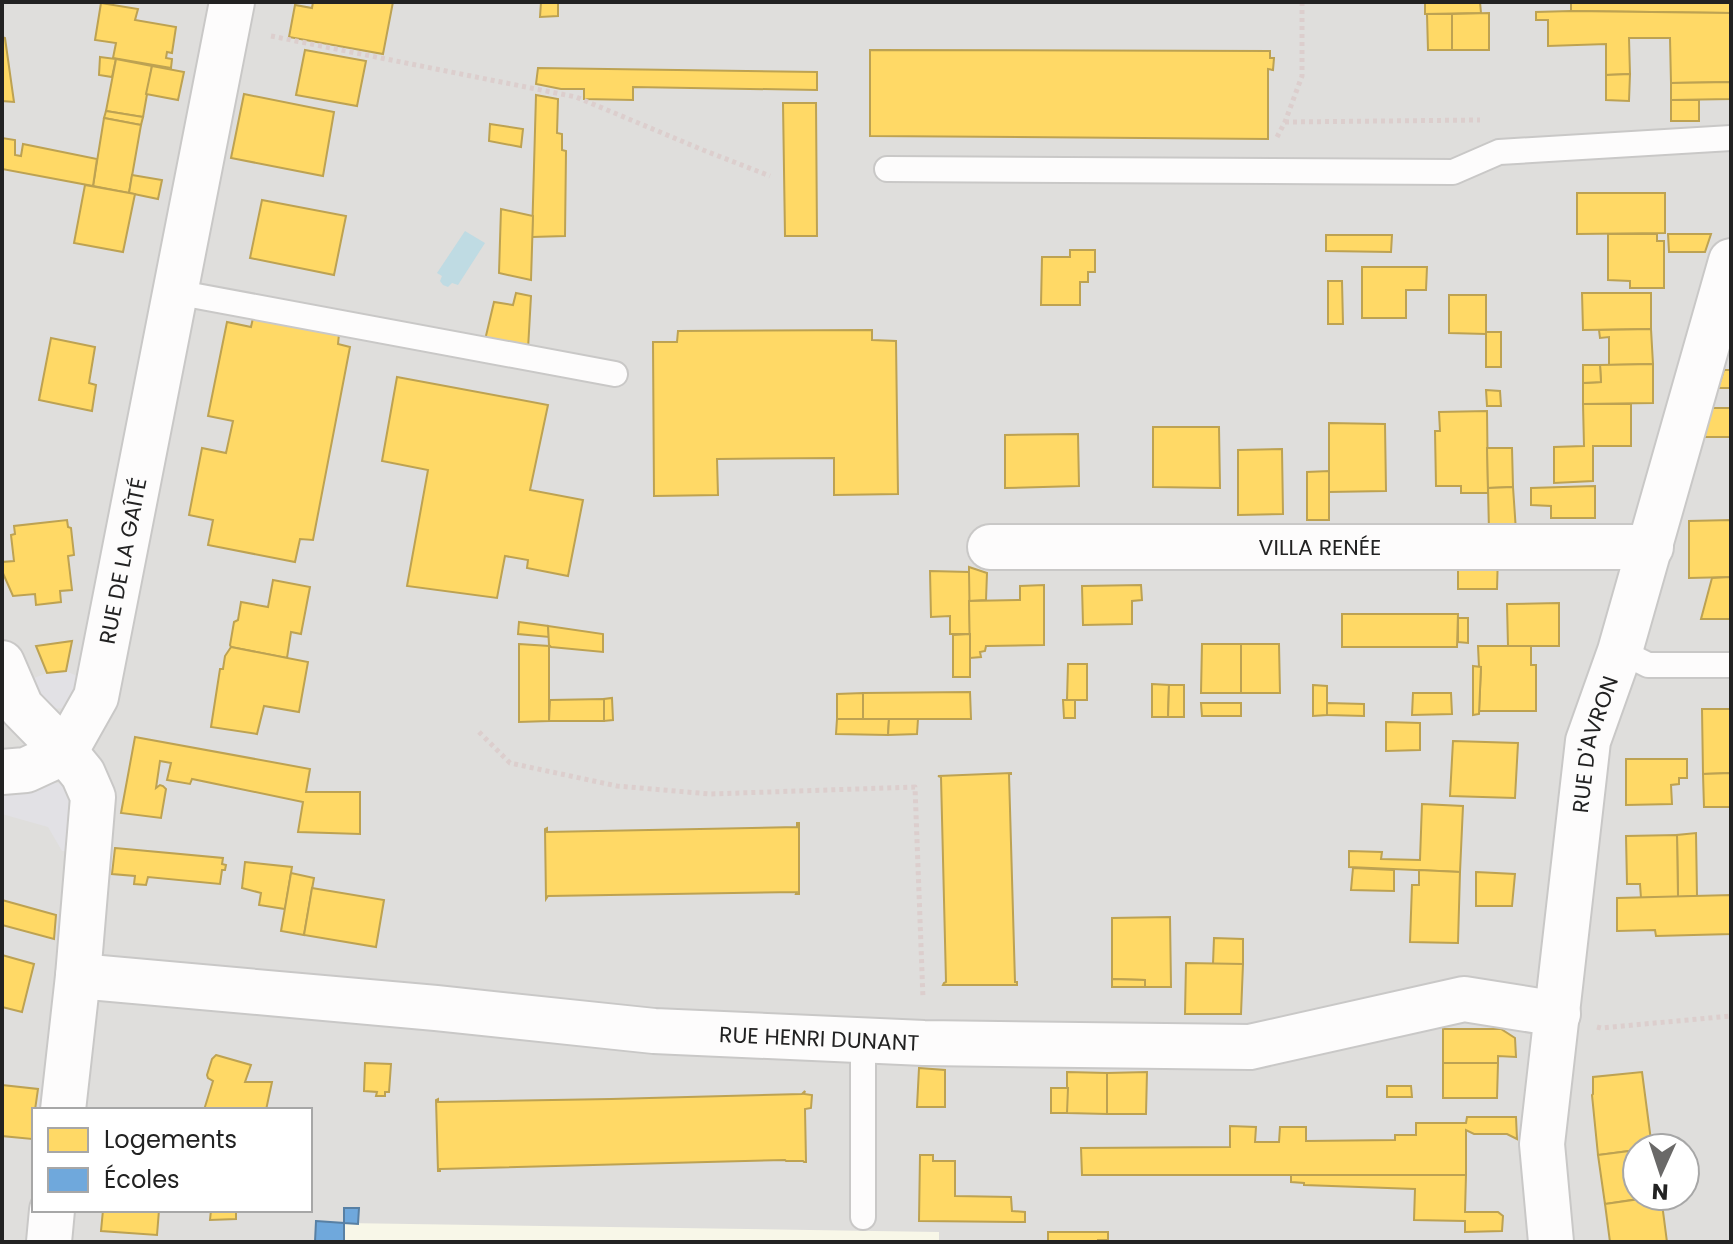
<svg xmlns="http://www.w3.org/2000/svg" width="1733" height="1244" font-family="Poppins,sans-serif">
	<rect width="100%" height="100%" fill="#f0eeeb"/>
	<!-- residential -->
	<path fill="#dfdedc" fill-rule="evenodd" d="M 2,2 L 1731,2 L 1731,1242 L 2,1242 ZM 34,1110 L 310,1110 L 310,1210 L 34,1210 ZM 1637,1148 L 1685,1148 L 1685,1196 L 1637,1196 Z"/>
	<!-- education -->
	<path fill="#f8f7e8" d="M 344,1223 L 939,1232 L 939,1242 L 344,1242 Z"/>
	<!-- plaza -->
	<g fill="#e2e1e5">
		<path d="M 66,671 L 79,677 L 93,679 L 67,708 L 48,709 L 21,683 L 47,673 Z"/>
		<path d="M 55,783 L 66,784 L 72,790 L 74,851 L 62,851 L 48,827 L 2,814 L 2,791 Z"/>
	</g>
	<!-- water -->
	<path fill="#bfdbe3" d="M 465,231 L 485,243 L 458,285 L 452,283 L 448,287 L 443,285 L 440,281 L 442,276 L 437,273 Z"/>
	<!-- homes -->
	<g fill="#ffd966" stroke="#bda252" stroke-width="2">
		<path d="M 313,2 L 393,2 L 383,54 L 289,37 L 295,5 L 312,8 Z"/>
		<path d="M 541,2 L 558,2 L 558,16 L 540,17 Z"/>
		<path d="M 1425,2 L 1480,2 L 1481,13 L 1425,14 Z"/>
		<path d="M 1571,2 L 1731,2 L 1731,13 L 1571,11 Z"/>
		<path d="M 101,3 L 138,9 L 135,20 L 176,27 L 172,53 L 167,52 L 166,58 L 172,59 L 171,68 L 113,58 L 116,43 L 95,40 Z"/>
		<path d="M 1571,11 L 1731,13 L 1731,82 L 1671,83 L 1670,38 L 1629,38 L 1630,74 L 1606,75 L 1606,44 L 1548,46 L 1548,20 L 1536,20 L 1536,12 Z"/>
		<path d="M 1489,13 L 1489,50 L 1452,50 L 1452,14 Z"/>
		<path d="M 1427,14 L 1452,14 L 1452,50 L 1428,50 Z"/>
		<path d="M 2,37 L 5,38 L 14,102 L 2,101 Z"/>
		<path d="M 305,50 L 366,61 L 357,106 L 296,95 Z"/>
		<path d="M 870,50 L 1270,51 L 1270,58 L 1274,58 L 1273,70 L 1268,69 L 1268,139 L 870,136 Z"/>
		<path d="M 100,57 L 116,59 L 112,77 L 99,75 Z"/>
		<path d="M 116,59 L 152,66 L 143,117 L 106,111 Z"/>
		<path d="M 152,66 L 184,72 L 178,100 L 146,94 Z"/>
		<path d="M 538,68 L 817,72 L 817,90 L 633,87 L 633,100 L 584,99 L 584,89 L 561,89 L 536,84 Z"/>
		<path d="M 1630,74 L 1629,101 L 1606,100 L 1606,75 Z"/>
		<path d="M 1731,82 L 1731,99 L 1671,100 L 1671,83 Z"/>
		<path d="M 244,94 L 334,112 L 323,176 L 231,158 Z"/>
		<path d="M 536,95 L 558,99 L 557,133 L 562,134 L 562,150 L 566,151 L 565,236 L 532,237 Z"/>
		<rect x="1671" y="100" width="28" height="21"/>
		<path d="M 783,103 L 816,103 L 817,236 L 785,236 Z"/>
		<path d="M 106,111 L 143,117 L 141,125 L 104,118 Z"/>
		<path d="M 104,118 L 141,125 L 129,193 L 93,186 Z"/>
		<path d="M 490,124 L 523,129 L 521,147 L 489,141 Z"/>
		<path d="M 2,138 L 15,140 L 15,155 L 21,156 L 23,144 L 97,159 L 93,186 L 2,169 Z"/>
		<path d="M 132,175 L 162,180 L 158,199 L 129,193 Z"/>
		<path d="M 85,185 L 135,194 L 123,252 L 74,243 Z"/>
		<path d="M 1577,193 L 1665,193 L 1665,233 L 1577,234 Z"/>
		<path d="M 262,200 L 346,216 L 334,275 L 250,258 Z"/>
		<path d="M 501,209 L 533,216 L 531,280 L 499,273 Z"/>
		<path d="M 1608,234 L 1657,234 L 1657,241 L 1664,241 L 1664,288 L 1630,288 L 1630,281 L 1608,280 Z"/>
		<path d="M 1668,234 L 1711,234 L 1705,252 L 1669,252 Z"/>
		<path d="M 1326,235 L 1392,235 L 1391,252 L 1326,251 Z"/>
		<path d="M 1070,250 L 1095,250 L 1095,272 L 1088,272 L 1088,282 L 1080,282 L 1080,305 L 1041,305 L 1042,257 L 1070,257 Z"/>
		<path d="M 1362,267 L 1427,267 L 1426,290 L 1406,290 L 1406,318 L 1362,318 Z"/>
		<path d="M 1328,281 L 1342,281 L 1343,324 L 1328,324 Z"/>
		<path d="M 516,293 L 531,296 L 528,349 L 485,340 L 494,302 L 513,305 Z"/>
		<path d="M 1582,293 L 1651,293 L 1651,329 L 1583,330 Z"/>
		<path d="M 1449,295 L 1486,295 L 1486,334 L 1449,333 Z"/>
		<path d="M 253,318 L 339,334 L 338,344 L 350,347 L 313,540 L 300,539 L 295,562 L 208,545 L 213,520 L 189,515 L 202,448 L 226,453 L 233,421 L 208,416 L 227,322 L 251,327 Z"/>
		<path d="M 1651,329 L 1653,364 L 1609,365 L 1609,337 L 1600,338 L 1599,330 Z"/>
		<path d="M 872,330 L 872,340 L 896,341 L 898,494 L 834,495 L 834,458 L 717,459 L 718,495 L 654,496 L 653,342 L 677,342 L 678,331 Z"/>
		<rect x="1486" y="332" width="15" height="35"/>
		<path d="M 51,338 L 95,347 L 89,383 L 96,385 L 92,411 L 39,400 Z"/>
		<path d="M 1653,364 L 1653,403 L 1583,404 L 1583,383 L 1601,382 L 1600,365 Z"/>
		<path d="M 1583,365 L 1600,365 L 1601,382 L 1583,383 Z"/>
		<path d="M 1724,370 L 1731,370 L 1731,388 L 1718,388 Z"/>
		<path d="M 397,377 L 548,405 L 530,490 L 583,500 L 568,576 L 527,568 L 528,560 L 505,556 L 497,598 L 407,586 L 428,470 L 382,461 Z"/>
		<path d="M 1486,390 L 1500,391 L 1501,406 L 1487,406 Z"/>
		<path d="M 1583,404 L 1631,404 L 1631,446 L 1593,446 L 1593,481 L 1554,483 L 1554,447 L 1584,446 Z"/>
		<path d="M 1712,408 L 1731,408 L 1731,437 L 1704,437 Z"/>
		<path d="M 1487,411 L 1488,493 L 1461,493 L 1461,486 L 1436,486 L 1435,431 L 1440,431 L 1439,412 Z"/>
		<path d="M 1329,423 L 1385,424 L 1386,491 L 1329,492 Z"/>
		<path d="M 1153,427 L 1219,427 L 1220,488 L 1153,487 Z"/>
		<path d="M 1078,434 L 1079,486 L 1005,488 L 1005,435 Z"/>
		<path d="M 1487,448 L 1512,448 L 1513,487 L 1488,488 Z"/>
		<path d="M 1282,449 L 1283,514 L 1238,515 L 1238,450 Z"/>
		<path d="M 1329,471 L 1329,520 L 1307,520 L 1307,472 Z"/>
		<path d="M 1595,486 L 1595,518 L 1551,518 L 1551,506 L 1531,505 L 1531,488 Z"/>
		<path d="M 1513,487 L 1516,531 L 1489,531 L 1488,488 Z"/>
		<path d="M 67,520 L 68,527 L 71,528 L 74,555 L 68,556 L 72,590 L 60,591 L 61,602 L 36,605 L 35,594 L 13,596 L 2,571 L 2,562 L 14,561 L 11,535 L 15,534 L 14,526 Z"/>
		<path d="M 1731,520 L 1731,577 L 1689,578 L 1689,521 Z"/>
		<path d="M 1458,554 L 1498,554 L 1497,589 L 1458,589 Z"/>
		<path d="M 969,567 L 987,573 L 986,600 L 969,601 Z"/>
		<path d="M 930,571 L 969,572 L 970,634 L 950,634 L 950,616 L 931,617 Z"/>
		<path d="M 1731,577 L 1731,619 L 1701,619 L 1712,578 Z"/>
		<path d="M 273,580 L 310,587 L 301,634 L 291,632 L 287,658 L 231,647 L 230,645 L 234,622 L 238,620 L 241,602 L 268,607 Z"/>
		<path d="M 1044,585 L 1044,645 L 986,646 L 985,651 L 980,652 L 981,657 L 970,658 L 969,601 L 1020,600 L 1020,586 Z"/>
		<path d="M 1141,585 L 1142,600 L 1132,601 L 1132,624 L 1083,625 L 1082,586 Z"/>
		<path d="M 1559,603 L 1559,646 L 1508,646 L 1507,604 Z"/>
		<path d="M 1342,614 L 1458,614 L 1457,647 L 1342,647 Z"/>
		<path d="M 1458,618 L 1468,618 L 1468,643 L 1458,642 Z"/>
		<path d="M 519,622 L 548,626 L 549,637 L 518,634 Z"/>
		<path d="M 548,626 L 603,634 L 603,652 L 551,647 L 549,645 Z"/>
		<path d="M 970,634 L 970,677 L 953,677 L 953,635 Z"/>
		<path d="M 72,641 L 66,671 L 47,673 L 36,646 Z"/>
		<path d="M 519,644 L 549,646 L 549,721 L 519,722 Z"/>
		<path d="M 1202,644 L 1241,644 L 1241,693 L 1201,693 Z"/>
		<path d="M 1241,644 L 1279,644 L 1280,693 L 1241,693 Z"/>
		<path d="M 1478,646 L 1531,646 L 1531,665 L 1536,665 L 1536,711 L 1479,711 L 1481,667 L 1479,667 Z"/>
		<path d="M 231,647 L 308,662 L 299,712 L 264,706 L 257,734 L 211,727 L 220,669 L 223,669 L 225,656 Z"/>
		<path d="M 1068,664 L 1087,664 L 1087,700 L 1067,700 Z"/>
		<path d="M 1473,666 L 1481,667 L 1479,714 L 1473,715 Z"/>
		<path d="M 1152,684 L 1169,685 L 1168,717 L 1152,717 Z"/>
		<path d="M 1169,685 L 1184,685 L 1184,717 L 1168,717 Z"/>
		<path d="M 1313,685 L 1327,686 L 1327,715 L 1313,716 Z"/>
		<path d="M 970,692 L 971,719 L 863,719 L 863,693 Z"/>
		<path d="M 863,693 L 863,719 L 837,719 L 837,694 Z"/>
		<path d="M 1413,693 L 1451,693 L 1452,714 L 1412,715 Z"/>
		<path d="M 612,698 L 613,720 L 604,721 L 604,699 Z"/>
		<path d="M 604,699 L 604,721 L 549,721 L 550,700 Z"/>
		<path d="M 1063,700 L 1075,700 L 1075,718 L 1064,718 Z"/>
		<path d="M 1201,703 L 1241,703 L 1241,716 L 1202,716 Z"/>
		<path d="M 1327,703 L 1364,704 L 1364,716 L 1327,715 Z"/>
		<path d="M 1702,709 L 1731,709 L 1731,773 L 1703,774 Z"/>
		<path d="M 837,719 L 889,719 L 888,735 L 836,734 Z"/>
		<path d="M 889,719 L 918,719 L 917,734 L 888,735 Z"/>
		<path d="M 1386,722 L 1420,723 L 1420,750 L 1386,751 Z"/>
		<path d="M 135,737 L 310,769 L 306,792 L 360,792 L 360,834 L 298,832 L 303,802 L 192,779 L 190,784 L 167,780 L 171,763 L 160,761 L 156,788 L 160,785 L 163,786 L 166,789 L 161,818 L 121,813 Z"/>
		<path d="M 1453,741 L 1518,743 L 1515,798 L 1450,796 Z"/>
		<path d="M 1626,759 L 1687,759 L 1687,778 L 1679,778 L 1679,784 L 1671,785 L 1672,804 L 1626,805 Z"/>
		<path d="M 1011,773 L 1011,774 L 1009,774 L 1015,982 L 1017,982 L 1017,985 L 943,985 L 944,983 L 946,982 L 941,777 L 938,776 Z"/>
		<path d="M 1731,773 L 1731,807 L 1704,807 L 1703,774 Z"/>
		<path d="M 1422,804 L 1463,806 L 1460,872 L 1349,867 L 1349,851 L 1382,852 L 1381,859 L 1420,860 Z"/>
		<path d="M 797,823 L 799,823 L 799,894 L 796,894 L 797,892 L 548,896 L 546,899 L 545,829 L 547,828 L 547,832 L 797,827 Z"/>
		<path d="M 1696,833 L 1697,896 L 1678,897 L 1677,835 Z"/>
		<path d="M 1677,835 L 1678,897 L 1641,898 L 1640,884 L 1627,884 L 1626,836 Z"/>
		<path d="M 115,848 L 223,858 L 222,864 L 226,865 L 225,870 L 222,870 L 220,884 L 148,877 L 146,885 L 134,884 L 135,876 L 112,874 Z"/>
		<path d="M 245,862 L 292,867 L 285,909 L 259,905 L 261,893 L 242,888 Z"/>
		<path d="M 1353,868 L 1394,870 L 1394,891 L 1351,890 Z"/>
		<path d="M 1419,870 L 1460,872 L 1458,943 L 1410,942 L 1412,885 L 1419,885 Z"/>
		<path d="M 1476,872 L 1515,874 L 1512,906 L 1476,906 Z"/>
		<path d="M 291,873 L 314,878 L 304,935 L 281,931 Z"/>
		<path d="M 312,888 L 384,900 L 376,947 L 304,935 Z"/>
		<path d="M 1731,895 L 1731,934 L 1656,936 L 1655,930 L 1617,931 L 1617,898 Z"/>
		<path d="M 2,900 L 56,915 L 54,939 L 2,925 Z"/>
		<path d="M 1170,917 L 1171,987 L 1145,987 L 1145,980 L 1112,979 L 1112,918 Z"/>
		<path d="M 1214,938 L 1243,939 L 1243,964 L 1213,964 Z"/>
		<path d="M 2,955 L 34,964 L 22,1012 L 2,1007 Z"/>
		<path d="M 1186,963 L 1243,964 L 1241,1014 L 1185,1014 Z"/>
		<path d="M 1112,979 L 1145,980 L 1145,987 L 1112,987 Z"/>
		<path d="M 1443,1029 L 1501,1029 L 1515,1038 L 1516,1057 L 1498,1056 L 1498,1063 L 1443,1063 Z"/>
		<path d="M 216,1055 L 251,1065 L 245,1082 L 272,1082 L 266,1110 L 204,1110 L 213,1081 L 208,1078 L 207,1075 L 212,1059 Z"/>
		<path d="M 365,1063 L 391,1064 L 389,1092 L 385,1092 L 385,1096 L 376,1096 L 377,1092 L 364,1091 Z"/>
		<path d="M 1443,1063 L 1498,1063 L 1497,1098 L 1443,1098 Z"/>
		<path d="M 919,1068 L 945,1070 L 945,1107 L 917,1107 Z"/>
		<path d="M 1067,1072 L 1107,1073 L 1107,1114 L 1067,1113 Z"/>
		<path d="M 1147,1072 L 1146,1114 L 1107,1114 L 1107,1073 Z"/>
		<path d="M 1642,1072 L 1652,1148 L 1637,1148 L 1637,1150 L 1598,1155 L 1592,1095 L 1593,1094 L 1593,1077 Z"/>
		<path d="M 2,1085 L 38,1089 L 35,1110 L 34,1110 L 32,1139 L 2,1136 Z"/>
		<path d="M 1387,1086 L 1411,1086 L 1412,1097 L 1387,1097 Z"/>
		<path d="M 1051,1088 L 1068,1088 L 1067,1113 L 1051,1113 Z"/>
		<path d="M 805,1091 L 804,1094 L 812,1095 L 811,1108 L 805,1109 L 806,1162 L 804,1162 L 803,1161 L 786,1161 L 785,1160 L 440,1169 L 440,1171 L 438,1171 L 436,1100 L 438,1099 L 438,1102 L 611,1099 L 802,1094 Z"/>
		<path d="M 1467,1117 L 1516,1117 L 1517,1139 L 1507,1134 L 1474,1134 L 1466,1130 L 1466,1175 L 1082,1175 L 1081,1148 L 1230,1147 L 1230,1126 L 1256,1127 L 1255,1142 L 1279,1142 L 1280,1127 L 1306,1127 L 1306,1141 L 1395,1140 L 1395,1135 L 1416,1135 L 1416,1123 L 1466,1123 Z"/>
		<path d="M 1637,1150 L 1637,1196 L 1658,1196 L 1605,1204 L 1598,1155 Z"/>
		<path d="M 920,1155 L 933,1155 L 933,1161 L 955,1161 L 955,1196 L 1011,1197 L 1012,1211 L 1025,1212 L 1025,1222 L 919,1221 Z"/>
		<path d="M 1291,1175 L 1466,1175 L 1465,1212 L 1498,1212 L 1503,1216 L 1502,1231 L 1465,1232 L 1465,1221 L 1414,1220 L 1415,1189 L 1304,1185 L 1304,1183 L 1291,1182 Z"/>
		<path d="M 1661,1196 L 1667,1242 L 1610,1242 L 1605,1204 Z"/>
		<path d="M 103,1210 L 159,1210 L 157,1235 L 101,1231 Z"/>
		<path d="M 211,1210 L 236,1210 L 236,1219 L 210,1220 Z"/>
		<path d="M 1048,1232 L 1108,1232 L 1108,1240 L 1098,1240 L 1098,1242 L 1048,1242 Z"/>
	</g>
	<!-- schools -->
	<g fill="#6fa8dc" stroke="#5880a4" stroke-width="2">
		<path d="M 344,1208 L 359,1208 L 358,1224 L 344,1223 Z"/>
		<path d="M 316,1221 L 344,1223 L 344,1242 L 315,1242 Z"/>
	</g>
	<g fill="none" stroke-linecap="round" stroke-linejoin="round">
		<!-- service casing -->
		<g stroke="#c9c8c7" stroke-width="28">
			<g id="service">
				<path d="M 887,169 L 1453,172 L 1499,152 L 1731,138"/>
				<path d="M 175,292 L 615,374"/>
				<path d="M 1620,651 L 1648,665 L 1731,665"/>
				<path d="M 863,1217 L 863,1039"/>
			</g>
		</g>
		<!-- minor casing -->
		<g stroke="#c9c8c7" stroke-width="48">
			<g id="minor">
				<path id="s1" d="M 990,547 L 1651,547"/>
				<path d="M 2,663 L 21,707 L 65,752 L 83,774 L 93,797 L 78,976 L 63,1110"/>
				<path id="s2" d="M 65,752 L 96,697 L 232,2"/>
				<path d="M 2,772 L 26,770 L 65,752"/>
				<path id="s3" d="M 78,976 L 436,1008 L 654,1031 L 924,1043 L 1250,1047 L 1464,999 L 1558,1014"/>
				<path d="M 49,1242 L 52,1210"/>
				<path id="s4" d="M 1551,1242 L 1542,1144 L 1588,741 L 1620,651 L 1731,261"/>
			</g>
		</g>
		<!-- path -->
		<g stroke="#dccecd" stroke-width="5" stroke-dasharray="4 4" stroke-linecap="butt">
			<path d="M 271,36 L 576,97 L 703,150 L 770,176"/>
			<path d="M 1285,122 L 1480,120"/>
			<path d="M 1277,137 L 1285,122 L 1302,76 L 1302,2"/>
			<path d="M 479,732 L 510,763 L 617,786 L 710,794 L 915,787 L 923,999"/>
			<path d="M 1597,1027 L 1601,1028 L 1731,1016"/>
		</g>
		<!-- service -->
		<use href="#service" stroke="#fdfcfc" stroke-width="24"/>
		<!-- minor -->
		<use href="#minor" stroke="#fdfcfc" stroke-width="44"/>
	</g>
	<g text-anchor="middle" stroke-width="8" stroke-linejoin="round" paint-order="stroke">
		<!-- street labels -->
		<g font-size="22" fill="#222" stroke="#fff">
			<text dy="8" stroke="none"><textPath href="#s1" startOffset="330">VILLA RENÉE</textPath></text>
			<text dy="8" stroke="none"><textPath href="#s2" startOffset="202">RUE DE LA GAÎTÉ</textPath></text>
			<text dy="8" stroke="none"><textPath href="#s4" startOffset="502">RUE D'AVRON</textPath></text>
			<text dy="8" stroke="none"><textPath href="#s3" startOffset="744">RUE HENRI DUNANT</textPath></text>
		</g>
	</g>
	<!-- border -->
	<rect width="1733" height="1244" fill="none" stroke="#222222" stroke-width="8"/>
	<!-- legend -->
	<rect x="32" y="1108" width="280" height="104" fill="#ffffff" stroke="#a7a7a7" stroke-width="2"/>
	<rect x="48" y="1128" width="40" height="24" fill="#ffd966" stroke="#a7a7a7" stroke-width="2"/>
	<text x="104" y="1148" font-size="24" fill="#222222">Logements</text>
	<rect x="48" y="1168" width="40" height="24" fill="#6fa8dc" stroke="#a7a7a7" stroke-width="2"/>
	<text x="104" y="1188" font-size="24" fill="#222222">Écoles</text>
	<!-- north arrow -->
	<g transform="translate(1661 1172) rotate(183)"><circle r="38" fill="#ffffff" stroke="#a7a7a7" stroke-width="2"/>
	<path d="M0-6L14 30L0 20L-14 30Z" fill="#6a6968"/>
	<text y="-12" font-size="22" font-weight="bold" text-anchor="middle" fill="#222222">N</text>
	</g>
</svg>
